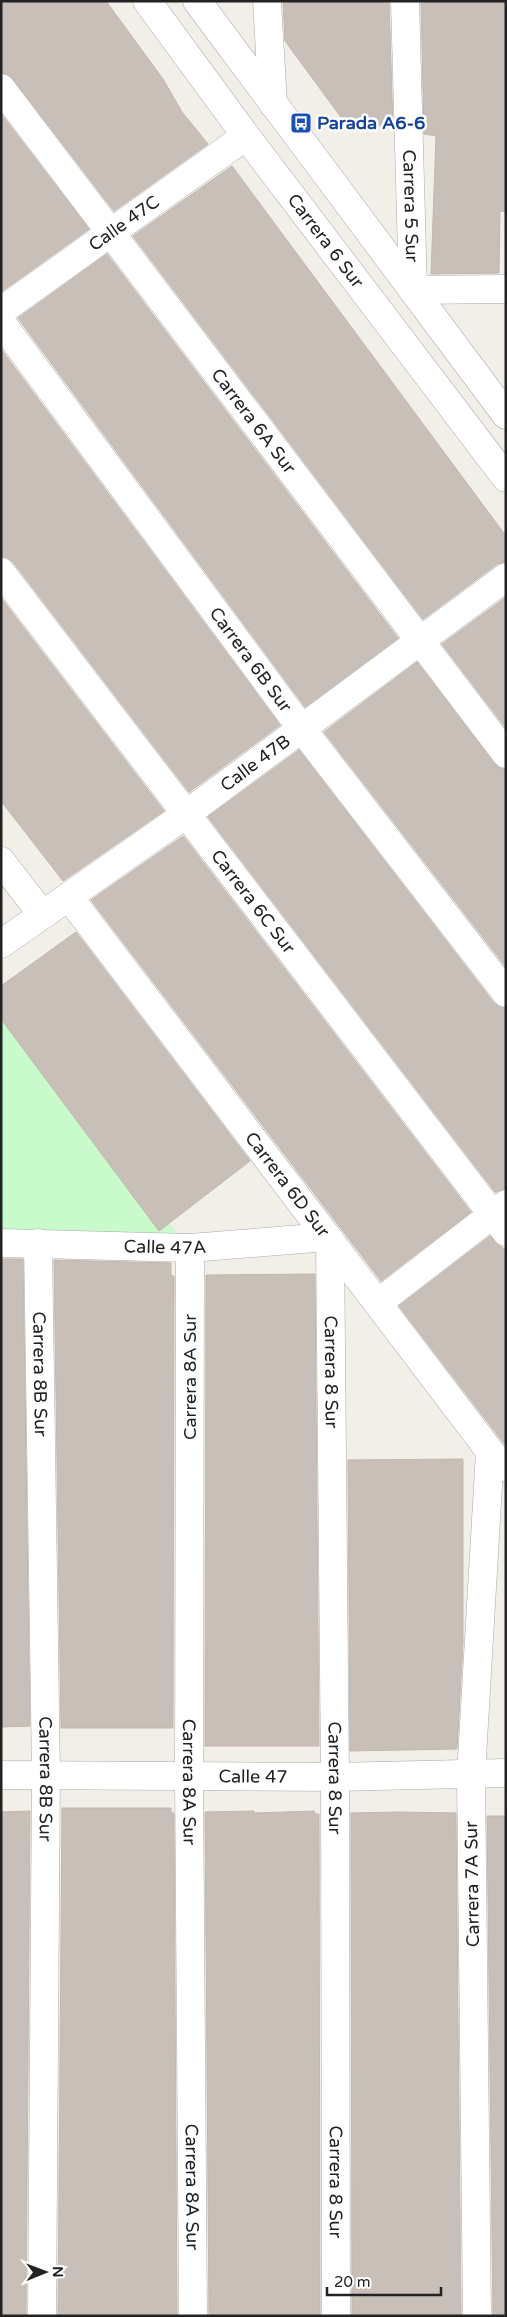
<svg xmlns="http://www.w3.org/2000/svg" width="507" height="2317" font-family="'Varela Round',sans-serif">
	<rect width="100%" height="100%" fill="#f2efe9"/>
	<!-- park -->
	<path fill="#c8facc" d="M 1,1019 L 188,1246 L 1,1247 Z"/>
	<!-- building -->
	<g fill="#c7bfb8" stroke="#c4b6ab">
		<path d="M 1,1 L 106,1 L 163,79 L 182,112 L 208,144 L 114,211 L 13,79 L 7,74 L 1,73 Z"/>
		<path d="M 283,1 L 389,1 L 393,128 L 343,120 L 285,41 Z"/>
		<path d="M 421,1 L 506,1 L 506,212 L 500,211 L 499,273 L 431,274 L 436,136 L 424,134 Z"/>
		<path d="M 1,114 L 89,229 L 1,292 Z"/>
		<path d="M 232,166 L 506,536 L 506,562 L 497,564 L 423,619 L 133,236 Z"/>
		<path d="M 107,254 L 398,638 L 305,707 L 18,318 Z"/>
		<path d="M 1,349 L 280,725 L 189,792 L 13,562 L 7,558 L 1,557 Z"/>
		<path d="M 506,597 L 506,728 L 442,644 Z"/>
		<path d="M 1,598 L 164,811 L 63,881 L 1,801 Z"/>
		<path d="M 417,662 L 494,763 L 500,768 L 506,769 L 506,967 L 324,732 Z"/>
		<path d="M 299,750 L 494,1003 L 500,1007 L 506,1008 L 506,1189 L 495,1192 L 208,817 Z"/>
		<path d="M 183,836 L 471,1212 L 381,1281 L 91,900 Z"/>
		<path d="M 76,932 L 250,1161 L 159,1231 L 1,1019 L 1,986 Z"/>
		<path d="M 490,1236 L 506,1251 L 506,1446 L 399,1306 Z"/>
		<path d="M 1,1259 L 23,1259 L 30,1726 L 1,1727 Z"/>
		<path d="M 54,1260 L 171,1263 L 171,1276 L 174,1276 L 173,1728 L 61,1728 Z"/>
		<path d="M 315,1274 L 319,1746 L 205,1746 L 206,1275 Z"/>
		<path d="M 463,1459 L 463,1642 L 457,1749 L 350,1751 L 348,1460 Z"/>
		<path d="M 62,1808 L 171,1808 L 171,1813 L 174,1813 L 177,2316 L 58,2316 Z"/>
		<path d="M 30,1811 L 26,2316 L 1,2316 L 1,1812 Z"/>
		<path d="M 254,1811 L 254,1813 L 314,1811 L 315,1814 L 319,1814 L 320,2316 L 209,2316 L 205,1812 Z"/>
		<path d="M 397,1812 L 456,1813 L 461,2316 L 352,2316 L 351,1813 Z"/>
		<path d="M 487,1816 L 506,1816 L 506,2316 L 493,2316 Z"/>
	</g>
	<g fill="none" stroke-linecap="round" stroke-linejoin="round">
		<!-- minor casing -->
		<g stroke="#a9a9a9" stroke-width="29">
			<g id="minor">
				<path id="s1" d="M 147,1 L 246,136 L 506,478"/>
				<path d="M 197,1 L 506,415"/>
				<path d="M 267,1 L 273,104"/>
				<path id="s2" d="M 405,1 L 413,290 L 506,289"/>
				<path id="s3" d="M 1,88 L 506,754"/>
				<path id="s4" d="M 1,311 L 246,136"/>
				<path id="s5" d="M 1,322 L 302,729 L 506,993"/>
				<path id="s6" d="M 1,572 L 506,1232"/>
				<path d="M 1,861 L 42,914"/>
				<path id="s7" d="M 69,897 L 502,1467"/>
				<path id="s8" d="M 1,944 L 185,815 L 506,577"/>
				<path id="s9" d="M 330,1240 L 335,1777 L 336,2316"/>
				<path id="s10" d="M 1,1243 L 190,1248 L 327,1237"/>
				<path id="s11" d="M 38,1243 L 46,1775 L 42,2316"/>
				<path id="s12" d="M 190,1248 L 189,1777 L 193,2316"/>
				<path d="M 378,1303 L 506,1204"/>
				<path id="s13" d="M 1,1775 L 335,1777 L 506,1773"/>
				<path d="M 477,2316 L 471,1775 L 490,1452"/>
			</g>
		</g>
		<!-- minor -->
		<use href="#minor" stroke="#fff" stroke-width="28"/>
	</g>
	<!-- icons -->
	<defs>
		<g id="bus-square" transform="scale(1.125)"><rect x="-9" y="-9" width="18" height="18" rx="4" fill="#1a4fb4" stroke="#fff"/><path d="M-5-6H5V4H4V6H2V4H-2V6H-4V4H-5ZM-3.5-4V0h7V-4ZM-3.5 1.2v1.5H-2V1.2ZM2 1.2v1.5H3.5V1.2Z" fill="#fff"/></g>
	</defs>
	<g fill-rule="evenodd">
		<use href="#bus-square" x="301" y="123"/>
	</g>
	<g text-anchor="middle" stroke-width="5" stroke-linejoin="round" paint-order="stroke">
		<!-- transit labels -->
		<g font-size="18" font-weight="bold" fill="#164399" stroke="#fff" text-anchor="start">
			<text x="317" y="129">Parada A6-6</text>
		</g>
		<!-- street labels -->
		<g font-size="18" fill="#222" stroke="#fff">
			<text dy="6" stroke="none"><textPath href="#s2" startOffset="205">Carrera 5 Sur</textPath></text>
			<text dy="6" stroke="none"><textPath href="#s4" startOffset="151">Calle 47C</textPath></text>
			<text dy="6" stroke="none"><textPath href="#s1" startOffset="299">Carrera 6 Sur</textPath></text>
			<text dy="6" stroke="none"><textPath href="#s3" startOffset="418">Carrera 6A Sur</textPath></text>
			<text dy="6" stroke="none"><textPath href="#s5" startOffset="420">Carrera 6B Sur</textPath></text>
			<text dy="6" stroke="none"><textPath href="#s8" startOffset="312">Calle 47B</textPath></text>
			<text dy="6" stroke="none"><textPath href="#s6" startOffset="415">Carrera 6C Sur</textPath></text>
			<text dy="6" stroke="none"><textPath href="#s7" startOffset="361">Carrera 6D Sur</textPath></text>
			<text dy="6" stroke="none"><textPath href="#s10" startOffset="164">Calle 47A</textPath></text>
			<text dy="6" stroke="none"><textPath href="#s9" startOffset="132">Carrera 8 Sur</textPath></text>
			<text dy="6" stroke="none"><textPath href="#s11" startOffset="131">Carrera 8B Sur</textPath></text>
			<text transform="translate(190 1377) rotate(-90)" y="6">Carrera 8A Sur</text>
			<text dy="6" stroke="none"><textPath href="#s13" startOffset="252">Calle 47</textPath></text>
			<text dy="6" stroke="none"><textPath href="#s9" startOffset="538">Carrera 8 Sur</textPath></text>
			<text dy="6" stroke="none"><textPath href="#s11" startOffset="536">Carrera 8B Sur</textPath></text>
			<text dy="6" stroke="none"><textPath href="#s12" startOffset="534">Carrera 8A Sur</textPath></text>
			<text transform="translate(472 1884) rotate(-91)" y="6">Carrera 7A Sur</text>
			<text dy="6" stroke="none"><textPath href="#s9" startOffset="942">Carrera 8 Sur</textPath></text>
			<text dy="6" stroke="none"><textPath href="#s12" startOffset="939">Carrera 8A Sur</textPath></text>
		</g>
	</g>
	<!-- border -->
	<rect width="507" height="2317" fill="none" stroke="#222222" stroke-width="5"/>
	<!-- north arrow -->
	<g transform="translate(45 2272) rotate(89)" stroke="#ffffff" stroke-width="4" paint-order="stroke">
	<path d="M0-4L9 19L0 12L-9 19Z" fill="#222222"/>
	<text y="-8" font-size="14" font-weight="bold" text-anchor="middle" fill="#222222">N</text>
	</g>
	<!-- scale -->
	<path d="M327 2287v8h114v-8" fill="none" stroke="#222222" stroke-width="2.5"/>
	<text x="334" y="2287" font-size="15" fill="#222222" stroke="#ffffff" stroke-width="4" paint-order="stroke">20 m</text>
</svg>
